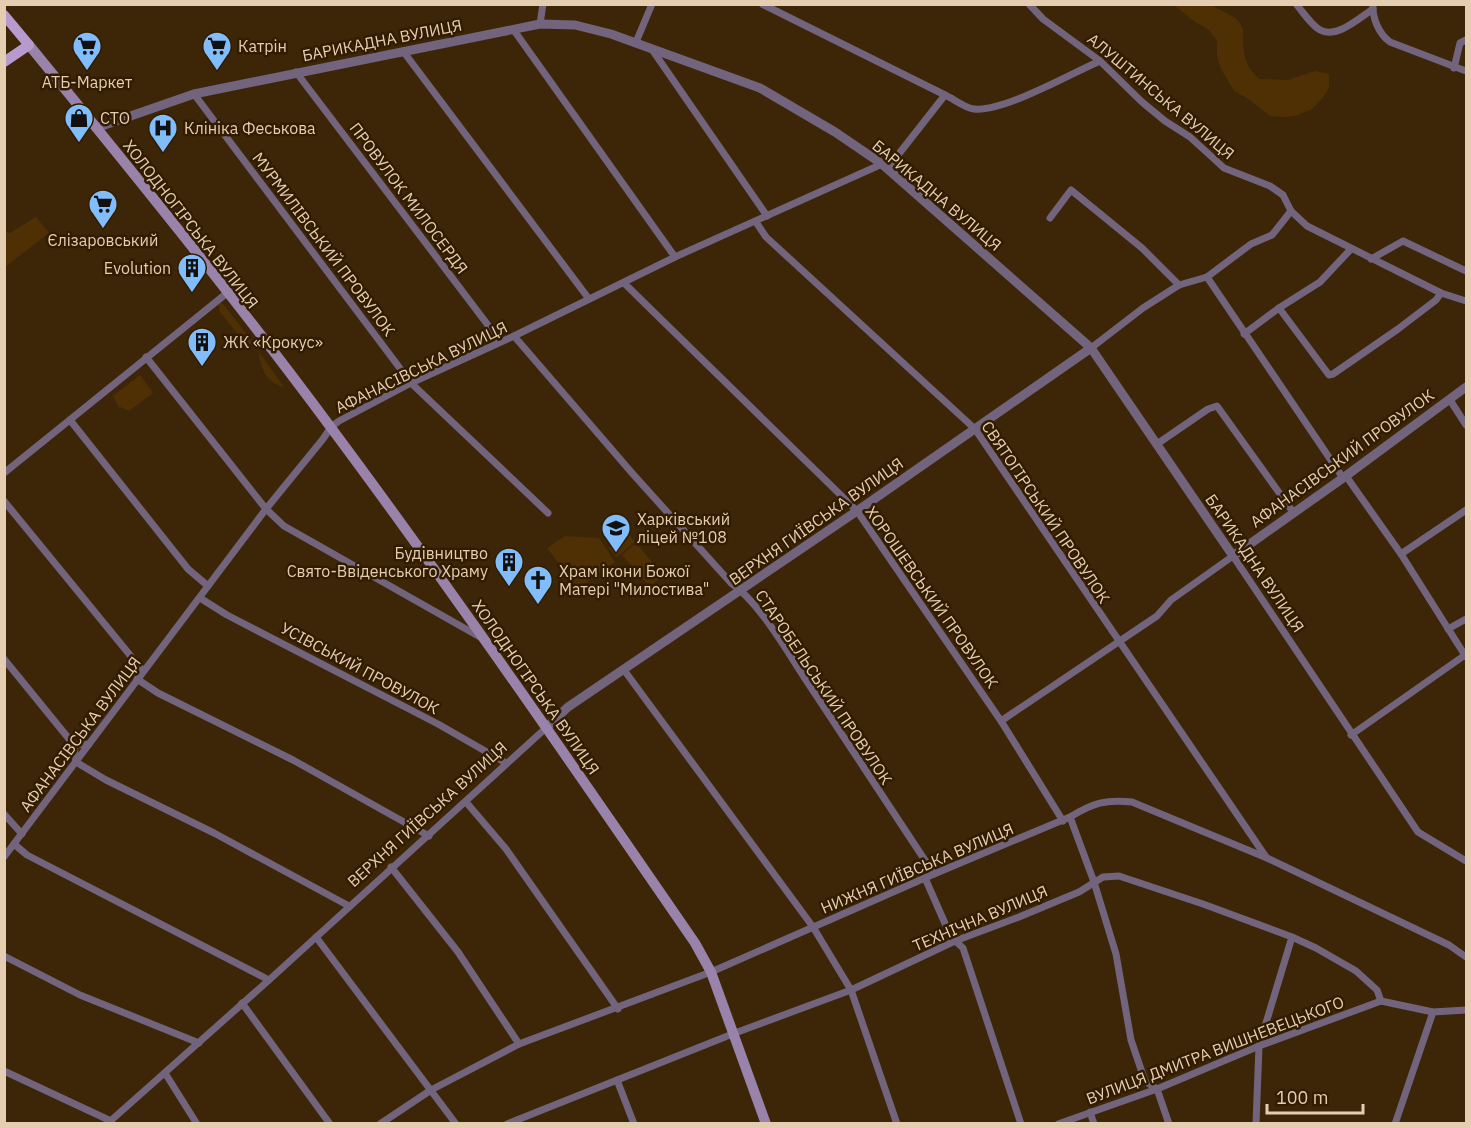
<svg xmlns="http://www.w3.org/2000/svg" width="1471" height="1128" font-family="'IBM Plex Sans',sans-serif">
	<rect width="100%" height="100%" fill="#3d2608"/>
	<!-- green -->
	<g fill="#4e3004">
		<path d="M 1174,5 L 1212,5 C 1222,13 1237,14 1242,27 C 1244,31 1243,37 1243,41 C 1244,59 1246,67 1260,79 L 1288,80 L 1315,71 L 1329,74 L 1329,88 L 1321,100 L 1312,109 L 1298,115 L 1284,117 L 1270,116 L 1247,98 L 1234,91 L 1221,69 L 1217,56 L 1217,41 L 1208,29 L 1195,22 Z"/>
		<path d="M 36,217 L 49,233 L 5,267 L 5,232 L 10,233 Z"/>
		<path d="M 220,302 L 224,305 L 251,340 L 250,345 L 244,342 L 220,312 L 218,304 Z"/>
		<path d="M 259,352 L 284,387 C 267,383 260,369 259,352 Z"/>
		<path d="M 140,375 L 153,393 L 129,411 L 118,406 L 113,396 Z"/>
		<path d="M 627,532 L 635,542 L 617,557 L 609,548 Z"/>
		<path d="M 565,536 L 599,538 L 615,562 L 578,588 L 547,548 Z"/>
		<path d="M 636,543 L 663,575 L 650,587 L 622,555 Z"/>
	</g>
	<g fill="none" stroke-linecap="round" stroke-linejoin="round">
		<!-- minor -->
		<g stroke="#72647c" stroke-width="7">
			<path d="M 762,4 L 945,95"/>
			<path d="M 1029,4 L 1043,19 L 1100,61 L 1142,102 L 1165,121 L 1190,137 L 1224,168 L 1270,186 L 1283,195 L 1291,211 L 1307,226 L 1441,293 L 1466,301"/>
			<path d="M 1296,4 C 1303,12 1311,25 1320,30 C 1337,39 1359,18 1373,9"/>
			<path d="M 1373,4 C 1372,18 1379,34 1390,42 L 1466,71"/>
			<path d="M 540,24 L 543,4"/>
			<path d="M 513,29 L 675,257"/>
			<path d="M 636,42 L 652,4"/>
			<path d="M 651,48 L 767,216"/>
			<path d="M 403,51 L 589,299"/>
			<path d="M 1454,68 L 1460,43 L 1466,40"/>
			<path d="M 296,72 L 500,341"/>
			<path d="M 194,94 L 411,383 L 548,513"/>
			<path d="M 887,169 L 945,95 C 954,99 965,108 974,109 C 1004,112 1070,74 1100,61"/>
			<path d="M 1050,218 L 1071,190 L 1142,248 L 1179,285"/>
			<path d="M 756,222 L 766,237 L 975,429 L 1266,857"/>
			<path d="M 1371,259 L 1403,241 L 1466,271"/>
			<path d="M 1207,277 L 1343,478"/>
			<path d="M 624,283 L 857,511 L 1001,721 L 1063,821"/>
			<path d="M 1279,308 L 1329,375 L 1333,374 L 1398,329 L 1436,300 L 1441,293"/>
			<path d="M 1244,334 L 1279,308 L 1320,282 L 1351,249"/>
			<path d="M 514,336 L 632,473 L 731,583 C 760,603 788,653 808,683 C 850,747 892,810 934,874"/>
			<path d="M 1091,348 L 1143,308 L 1179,285 L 1207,277 L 1251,244 L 1272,235 L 1291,211"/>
			<path d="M 146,357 L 266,509 L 284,526 L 480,637"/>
			<path d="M 1450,400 L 1466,425"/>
			<path d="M 70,420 L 188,569 L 208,586"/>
			<path d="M 1157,444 L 1208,409 L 1217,406 L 1293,512"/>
			<path d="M 4,473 L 227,293"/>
			<path d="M 1346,476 L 1401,554 L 1466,657"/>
			<path d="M 4,501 L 143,671"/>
			<path d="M 1401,554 L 1466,510"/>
			<path d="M 200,598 L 227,615 L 438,724 L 506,763"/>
			<path d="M 1448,629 L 1466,619"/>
			<path d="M 4,659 L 74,745 L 89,744"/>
			<path d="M 624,670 L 813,927 L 851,990 L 897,1124"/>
			<path d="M 137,679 L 158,693 L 293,760 L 429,836"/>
			<path d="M 1001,721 L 1157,616 L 1171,600 L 1233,556 L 1418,832 L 1466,861"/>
			<path d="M 1351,735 L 1465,655"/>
			<path d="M 74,745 L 76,762 L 106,780 L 214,833 L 349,906"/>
			<path d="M 466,802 L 506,849 L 618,1009"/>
			<path d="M 4,814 L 22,834"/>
			<path d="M 1070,817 L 1094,882 L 1116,954 L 1131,1040 L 1145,1081 L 1157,1089 L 1169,1124"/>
			<path d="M 14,844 L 27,855 L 269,980"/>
			<path d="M 4,857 L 266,509 L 323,439 L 331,427 L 339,421 L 411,383 L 514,336 L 675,257 L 882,164"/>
			<path d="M 391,867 L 458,952 L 519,1044"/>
			<path d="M 925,878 L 951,937 L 963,948 L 1021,1124"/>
			<path d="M 316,937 L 456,1124"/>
			<path d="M 4,956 L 80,995 L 199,1043"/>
			<path d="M 242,1003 L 330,1124"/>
			<path d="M 4,1071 L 111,1121"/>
			<path d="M 165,1073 L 197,1124"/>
			<path d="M 617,1080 L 634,1124"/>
			<path d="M 1090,1112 L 1094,1124"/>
			<path d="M 107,1124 L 269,980 L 547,727"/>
			<path d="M 380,1124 L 431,1090 L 519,1044 L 711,972 L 934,874 L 1070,817 C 1093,803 1106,799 1132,802 L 1267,858 L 1449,945 L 1466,957"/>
			<path d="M 507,1124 L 735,1033 L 851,990 L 955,941 L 1019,917 L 1079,892 L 1103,877 L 1119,876 L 1203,904 L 1292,937 L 1316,948 L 1356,971 L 1377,990 L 1381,1001 L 1433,1012 L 1466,1010"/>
			<path d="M 1058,1124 L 1157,1089 L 1259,1046 L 1381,1001"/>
			<path d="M 1256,1124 L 1259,1046 L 1292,937"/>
			<path d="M 1395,1124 L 1433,1012"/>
		</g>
		<!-- tertiary -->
		<g stroke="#72647c" stroke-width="9">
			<path d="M 96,128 L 194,94 L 540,24 L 575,25 L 611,34 L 760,88 L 835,132 L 882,164 L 1091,348 L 1233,556 L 1343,478 L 1466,387"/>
			<path d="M 547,727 L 568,707 L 857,511 L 1091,348"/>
		</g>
		<!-- secondary -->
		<path stroke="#9983aa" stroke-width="10" d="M 29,45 C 132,171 235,298 332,429 C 457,597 576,770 695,943 L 711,972 L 766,1124"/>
		<!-- primary -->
		<path stroke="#b89bce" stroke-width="10" d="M 4,15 L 29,45 L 4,62"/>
	</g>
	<!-- icons -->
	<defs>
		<g id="supermarket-pin" transform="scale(1.5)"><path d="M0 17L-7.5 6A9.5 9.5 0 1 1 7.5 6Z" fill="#81bdfa" stroke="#321c00"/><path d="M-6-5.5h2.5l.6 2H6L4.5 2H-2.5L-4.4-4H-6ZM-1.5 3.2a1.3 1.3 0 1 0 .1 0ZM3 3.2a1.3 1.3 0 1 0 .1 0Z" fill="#111"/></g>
		<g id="shop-pin" transform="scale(1.5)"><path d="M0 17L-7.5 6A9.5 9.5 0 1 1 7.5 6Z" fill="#81bdfa" stroke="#321c00"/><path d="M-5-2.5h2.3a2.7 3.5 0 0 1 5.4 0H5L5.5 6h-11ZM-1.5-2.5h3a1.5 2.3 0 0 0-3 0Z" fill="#111"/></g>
		<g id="hospital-pin" transform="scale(1.5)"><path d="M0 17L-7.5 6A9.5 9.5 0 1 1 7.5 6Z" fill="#81bdfa" stroke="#321c00"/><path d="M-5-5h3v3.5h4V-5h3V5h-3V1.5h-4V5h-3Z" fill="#111"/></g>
		<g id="building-pin" transform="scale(1.5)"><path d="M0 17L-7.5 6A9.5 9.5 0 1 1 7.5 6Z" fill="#81bdfa" stroke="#321c00"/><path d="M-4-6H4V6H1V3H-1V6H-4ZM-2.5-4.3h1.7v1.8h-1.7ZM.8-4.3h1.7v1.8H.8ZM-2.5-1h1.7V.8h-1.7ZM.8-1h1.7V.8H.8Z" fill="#111"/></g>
		<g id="school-pin" transform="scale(1.5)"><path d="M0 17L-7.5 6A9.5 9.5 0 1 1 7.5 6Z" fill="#81bdfa" stroke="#321c00"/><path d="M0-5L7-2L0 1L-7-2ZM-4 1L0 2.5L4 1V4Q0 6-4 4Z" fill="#111"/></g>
		<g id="church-pin" transform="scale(1.5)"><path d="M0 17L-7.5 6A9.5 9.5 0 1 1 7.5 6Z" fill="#81bdfa" stroke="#321c00"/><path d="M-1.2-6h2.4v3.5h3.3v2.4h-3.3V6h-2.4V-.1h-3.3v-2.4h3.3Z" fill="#111"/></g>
	</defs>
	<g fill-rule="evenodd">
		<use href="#supermarket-pin" x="87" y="46"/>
		<use href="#supermarket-pin" x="217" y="46"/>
		<use href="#shop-pin" x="79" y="118"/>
		<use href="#hospital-pin" x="163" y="128"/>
		<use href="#supermarket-pin" x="103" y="204"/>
		<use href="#building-pin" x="192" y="268"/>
		<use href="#building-pin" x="202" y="342"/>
		<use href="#school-pin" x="616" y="528"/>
		<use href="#building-pin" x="509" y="562"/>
		<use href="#church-pin" x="538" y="580"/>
	</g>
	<g text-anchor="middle" stroke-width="5" stroke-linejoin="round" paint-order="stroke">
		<!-- street labels -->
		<g font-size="16" fill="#e5cdb2" stroke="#321c00">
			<text transform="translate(382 40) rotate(-11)" y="6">БАРИКАДНА ВУЛИЦЯ</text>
			<text transform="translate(1161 96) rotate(40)" y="6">АЛУШТИНСЬКА ВУЛИЦЯ</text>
			<text transform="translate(937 195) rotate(40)" y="6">БАРИКАДНА ВУЛИЦЯ</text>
			<text transform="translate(409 198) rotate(53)" y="6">ПРОВУЛОК МИЛОСЕРДЯ</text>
			<text transform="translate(191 224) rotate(52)" y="6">ХОЛОДНОГІРСЬКА ВУЛИЦЯ</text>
			<text transform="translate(324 244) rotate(53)" y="6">МУРМИЛІВСЬКИЙ ПРОВУЛОК</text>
			<text transform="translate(421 367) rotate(-26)" y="6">АФАНАСІВСЬКА ВУЛИЦЯ</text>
			<text transform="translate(1342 458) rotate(-36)" y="6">АФАНАСІВСЬКИЙ ПРОВУЛОК</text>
			<text transform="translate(1046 512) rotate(56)" y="6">СВЯТОГІРСЬКИЙ ПРОВУЛОК</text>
			<text transform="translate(816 521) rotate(-35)" y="6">ВЕРХНЯ ГИЇВСЬКА ВУЛИЦЯ</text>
			<text transform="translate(1255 563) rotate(56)" y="6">БАРИКАДНА ВУЛИЦЯ</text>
			<text transform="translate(932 597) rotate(55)" y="6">ХОРОШЕВСЬКИЙ ПРОВУЛОК</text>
			<text transform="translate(360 668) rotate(28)" y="6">УСІВСЬКИЙ ПРОВУЛОК</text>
			<text transform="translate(536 687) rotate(55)" y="6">ХОЛОДНОГІРСЬКА ВУЛИЦЯ</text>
			<text transform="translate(824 687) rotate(56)" y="6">СТАРОБЕЛЬСЬКИЙ ПРОВУЛОК</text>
			<text transform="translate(80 734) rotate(-53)" y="6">АФАНАСІВСЬКА ВУЛИЦЯ</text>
			<text transform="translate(427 814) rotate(-42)" y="6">ВЕРХНЯ ГИЇВСЬКА ВУЛИЦЯ</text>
			<text transform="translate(917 868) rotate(-23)" y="6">НИЖНЯ ГИЇВСЬКА ВУЛИЦЯ</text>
			<text transform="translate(980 918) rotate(-23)" y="6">ТЕХНІЧНА ВУЛИЦЯ</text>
			<text transform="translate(1215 1050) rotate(-21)" y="6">ВУЛИЦЯ ДМИТРА ВИШНЕВЕЦЬКОГО</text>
		</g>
		<!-- poi labels -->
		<g font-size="16" fill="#e5cdb2" stroke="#321c00" text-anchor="start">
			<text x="238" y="52">Катрін</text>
			<text x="87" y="88" text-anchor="middle">АТБ-Маркет</text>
			<text x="100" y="124">СТО</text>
			<text x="184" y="134">Клініка Феськова</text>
			<text x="103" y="246" text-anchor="middle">Єлізаровський</text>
			<text x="171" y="274" text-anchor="end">Evolution</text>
			<text x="223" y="348">ЖК «Крокус»</text>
			<text x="637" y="525">Харківський<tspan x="637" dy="18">ліцей №108</tspan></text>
			<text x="488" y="559" text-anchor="end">Будівництво<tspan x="488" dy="18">Свято-Ввіденського Храму</tspan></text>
			<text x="559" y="577">Храм ікони Божої<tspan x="559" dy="18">Матері "Милостива"</tspan></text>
		</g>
	</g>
	<!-- border -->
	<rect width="1471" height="1128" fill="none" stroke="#e5cdb2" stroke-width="12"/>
	<!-- scale -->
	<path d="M1267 1104v9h96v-9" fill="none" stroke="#e5cdb2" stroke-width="3"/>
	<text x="1276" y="1104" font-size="18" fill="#e5cdb2" stroke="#321c00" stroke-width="4.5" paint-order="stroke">100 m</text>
</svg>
